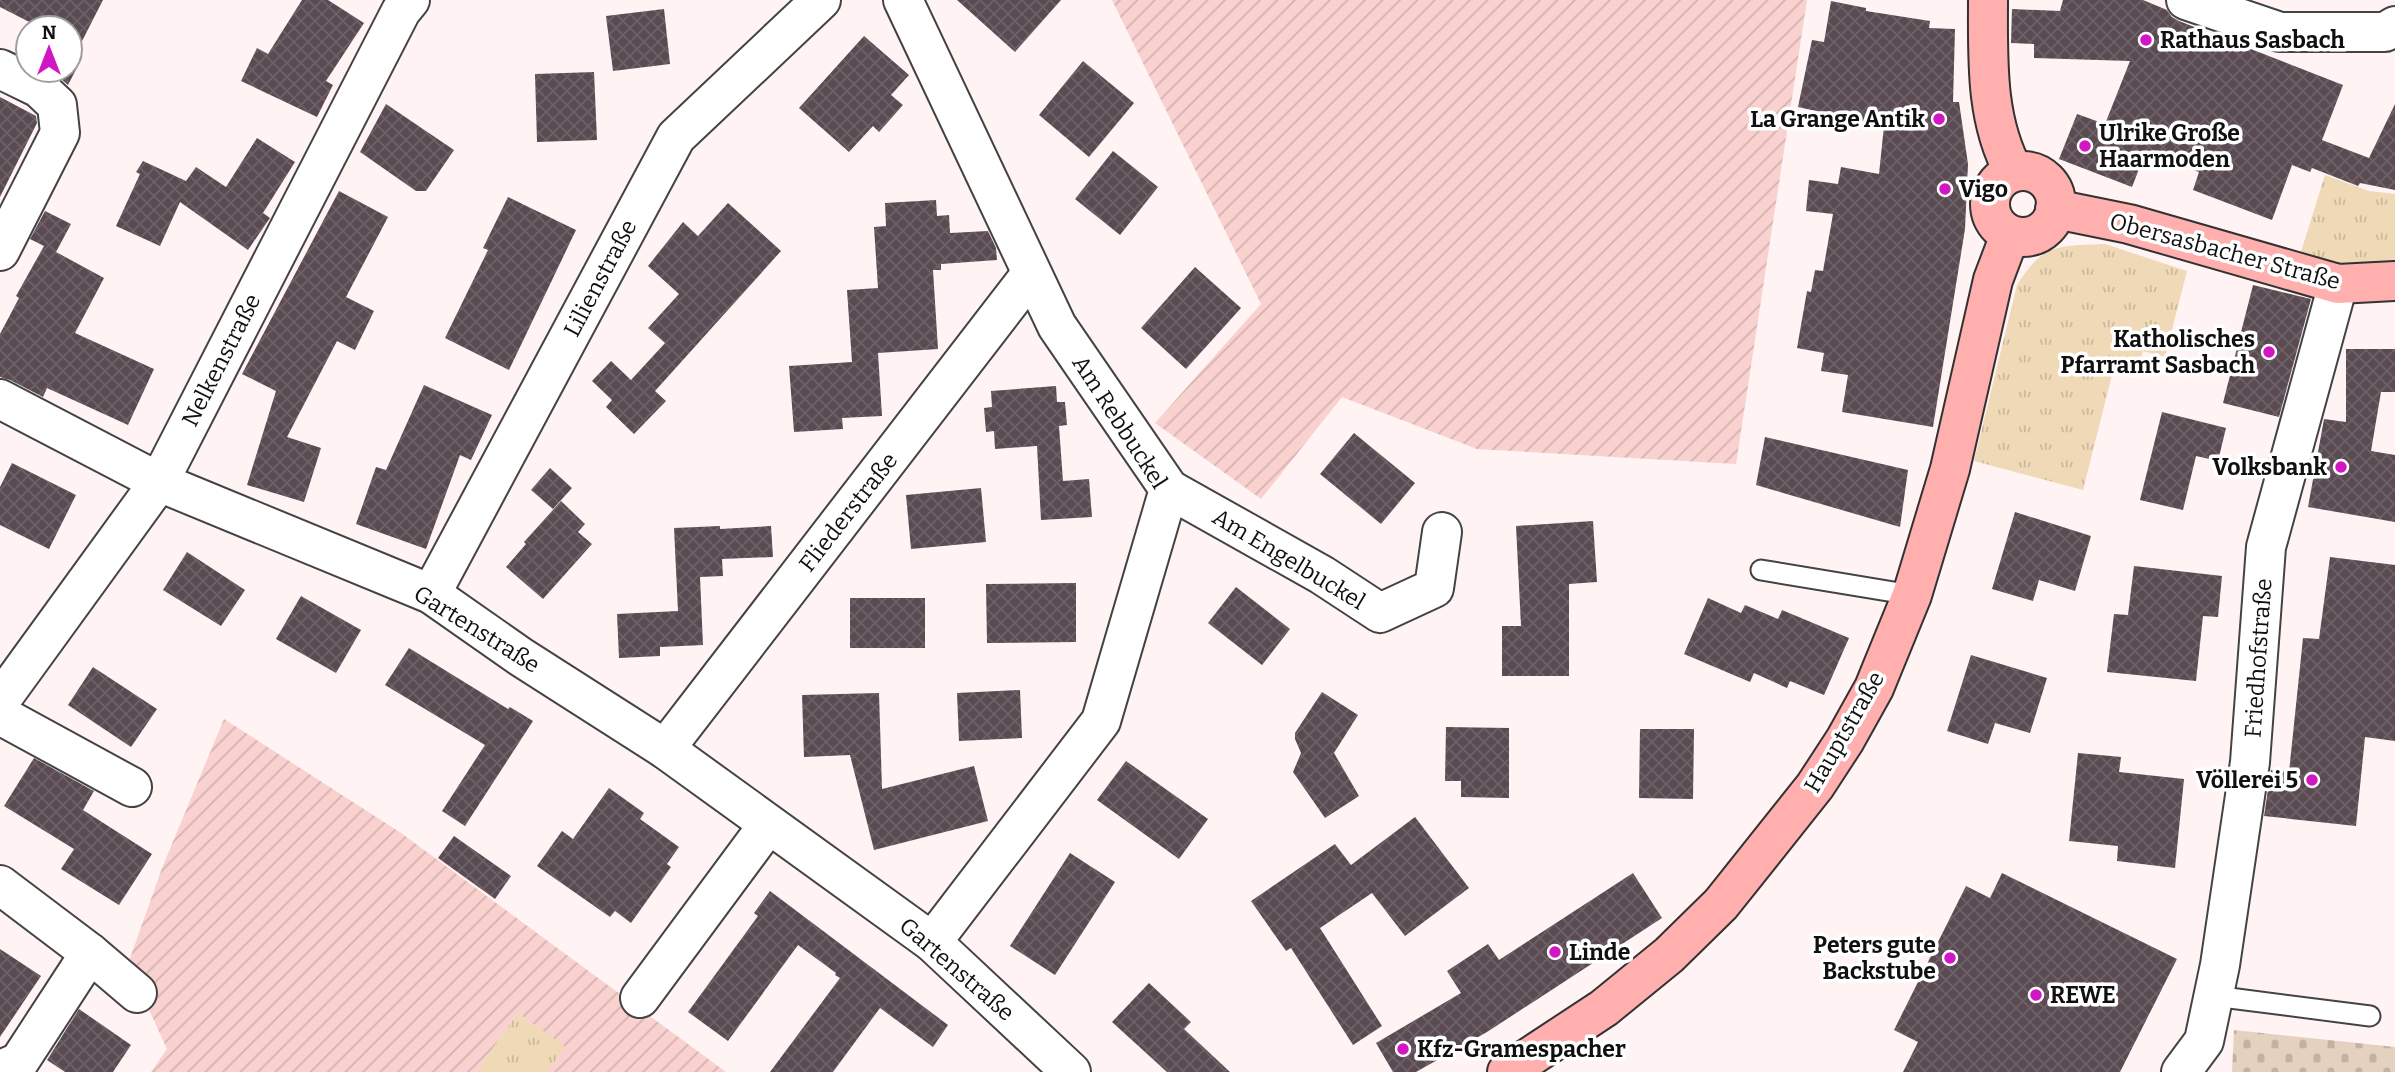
<svg xmlns="http://www.w3.org/2000/svg" width="2395" height="1072" font-family="Bitter,serif">
	<defs>
		<pattern id="farmland-furrows" width="10" height="10" patternUnits="userSpaceOnUse" patternTransform="scale(1.75)"><rect width="10" height="10" fill="#f9d1cf"/><path d="M-1 1l2-2M0 10L10 0M9 11l2-2" fill="none" stroke="#d4b2b1"/></pattern>
		<pattern id="grass-tufts" width="24" height="20" patternUnits="userSpaceOnUse" patternTransform="scale(1.75)"><rect width="24" height="20" fill="#efd9b7"/><path d="M3 7l-1-3M5 7V3M7 7l1-3M15 17l-1-3M17 17v-4M19 17l1-3" fill="none" stroke="#ccb99c"/></pattern>
		<pattern id="cemetery-stones" width="16" height="16" patternUnits="userSpaceOnUse" patternTransform="scale(1.75)"><rect width="16" height="16" fill="#e5d1c0"/><path d="M2 7V4a2 2 0 0 1 4 0v3zM10 15v-3a2 2 0 0 1 4 0v3z" fill="#c3b2a4"/></pattern>
		<pattern id="building-cross-hatch" width="8" height="8" patternUnits="userSpaceOnUse" patternTransform="scale(1.75)"><rect width="8" height="8" fill="#5a4b53"/><path d="M0 0l8 8M0 8l8-8" fill="none" stroke="#6d6167"/></pattern>
	</defs>
	<rect width="100%" height="100%" fill="#fff3f4"/>
	<!-- farmland -->
	<g fill="url(#farmland-furrows)">
		<path d="M 1112,0 L 1807,0 L 1736,464 L 1477,449 L 1342,397 L 1261,499 L 1155,423 L 1261,304 Z"/>
		<path d="M 224,719 L 401,833 L 726,1072 L 547,1072 L 564,1047 L 518,1013 L 476,1072 L 151,1072 L 167,1049 L 128,964 L 162,868 Z"/>
	</g>
	<!-- grass -->
	<g fill="url(#grass-tufts)">
		<path d="M 2325,175 L 2369,191 L 2395,194 L 2395,264 L 2353,270 L 2299,258 Z"/>
		<path d="M 2105,244 L 2187,271 L 2165,357 L 2143,351 L 2136,374 L 2113,371 L 2083,490 L 1974,461 L 2017,285 C 2043,243 2059,246 2105,244 Z"/>
		<path d="M 518,1013 L 565,1047 L 547,1072 L 476,1072 Z"/>
	</g>
	<!-- cemetery -->
	<path fill="url(#cemetery-stones)" d="M 2234,1030 L 2395,1047 L 2395,1072 L 2232,1072 Z"/>
	<!-- building -->
	<g fill="url(#building-cross-hatch)">
		<path d="M 0,0 L 103,0 L 79,47 L 70,43 L 70,28 L 41,28 L 0,7 Z"/>
		<path d="M 302,0 L 328,0 L 364,23 L 326,81 L 333,85 L 317,117 L 241,81 L 257,48 L 268,54 Z"/>
		<path d="M 957,0 L 1061,0 L 1015,52 Z"/>
		<path d="M 2063,0 L 2143,0 L 2167,10 L 2172,17 L 2179,21 L 2343,85 L 2322,140 L 2369,158 L 2395,104 L 2395,190 L 2360,183 L 2358,186 L 2312,168 L 2310,172 L 2292,165 L 2272,220 L 2193,190 L 2199,172 L 2146,151 L 2132,187 L 2059,159 L 2077,114 L 2105,124 L 2130,61 L 2034,58 L 2034,44 L 2011,43 L 2012,9 L 2060,11 Z"/>
		<path d="M 1831,1 L 1866,8 L 1866,11 L 1930,21 L 1929,28 L 1955,29 L 1953,102 L 1959,102 L 1968,164 L 1965,229 L 1933,427 L 1842,412 L 1848,375 L 1821,371 L 1824,353 L 1797,348 L 1807,291 L 1811,292 L 1815,270 L 1823,271 L 1833,214 L 1806,211 L 1809,180 L 1838,184 L 1841,167 L 1879,174 L 1884,126 L 1798,107 L 1812,40 L 1824,42 Z"/>
		<path d="M 664,9 L 670,64 L 613,71 L 606,16 Z"/>
		<path d="M 864,36 L 909,75 L 891,95 L 903,105 L 879,132 L 873,126 L 849,152 L 799,108 Z"/>
		<path d="M 70,52 L 82,58 L 68,85 L 51,70 L 70,70 Z"/>
		<path d="M 1083,61 L 1134,103 L 1089,157 L 1039,115 Z"/>
		<path d="M 594,72 L 597,140 L 537,142 L 535,74 Z"/>
		<path d="M 0,97 L 36,116 L 37,123 L 0,197 Z"/>
		<path d="M 386,104 L 454,150 L 426,191 L 416,191 L 360,152 Z"/>
		<path d="M 257,138 L 295,162 L 263,213 L 270,218 L 248,250 L 180,202 L 160,246 L 116,226 L 140,174 L 136,172 L 143,161 L 186,181 L 196,167 L 226,187 Z"/>
		<path d="M 1113,151 L 1158,187 L 1120,235 L 1075,199 Z"/>
		<path d="M 339,191 L 388,217 L 346,297 L 374,311 L 355,350 L 337,341 L 287,437 L 321,448 L 304,502 L 247,485 L 276,391 L 242,374 Z"/>
		<path d="M 508,197 L 576,230 L 509,370 L 445,338 L 488,250 L 483,248 Z"/>
		<path d="M 936,200 L 937,216 L 949,215 L 950,233 L 988,231 L 996,248 L 997,260 L 941,264 L 941,270 L 933,270 L 938,349 L 878,353 L 882,416 L 842,418 L 843,429 L 794,432 L 789,366 L 852,362 L 847,290 L 878,288 L 874,227 L 886,226 L 885,203 Z"/>
		<path d="M 728,203 L 781,251 L 655,391 L 666,401 L 634,434 L 606,407 L 612,400 L 592,381 L 611,361 L 631,380 L 665,343 L 648,328 L 679,294 L 648,266 L 683,222 L 698,236 Z"/>
		<path d="M 45,211 L 71,224 L 56,252 L 104,278 L 75,333 L 154,369 L 128,425 L 47,388 L 43,397 L 10,380 L 0,377 L 0,334 L 19,298 L 16,296 L 44,246 L 30,239 Z"/>
		<path d="M 1195,267 L 1241,308 L 1186,369 L 1141,328 Z"/>
		<path d="M 2253,285 L 2311,299 L 2279,417 L 2223,403 Z"/>
		<path d="M 2346,349 L 2395,349 L 2395,392 L 2381,392 L 2371,451 L 2395,455 L 2395,522 L 2308,507 L 2324,419 L 2346,422 Z"/>
		<path d="M 424,385 L 492,415 L 471,460 L 460,455 L 426,549 L 356,524 L 376,467 L 386,470 Z"/>
		<path d="M 1056,386 L 1057,402 L 1065,402 L 1067,425 L 1059,426 L 1063,481 L 1089,479 L 1092,517 L 1041,520 L 1037,446 L 995,449 L 994,431 L 986,432 L 984,408 L 992,407 L 991,391 Z"/>
		<path d="M 2162,412 L 2226,428 L 2218,461 L 2196,456 L 2183,510 L 2140,500 Z"/>
		<path d="M 1354,433 L 1415,483 L 1381,524 L 1320,474 Z"/>
		<path d="M 1765,437 L 1908,470 L 1900,527 L 1756,485 Z"/>
		<path d="M 12,463 L 76,495 L 49,549 L 0,525 L 0,487 Z"/>
		<path d="M 550,468 L 572,488 L 553,509 L 531,490 Z"/>
		<path d="M 981,488 L 986,542 L 911,549 L 906,495 Z"/>
		<path d="M 561,501 L 585,524 L 578,532 L 592,544 L 543,599 L 506,567 L 526,544 L 524,542 Z"/>
		<path d="M 2015,512 L 2091,536 L 2075,591 L 2039,580 L 2033,601 L 1992,589 Z"/>
		<path d="M 1593,521 L 1597,582 L 1569,584 L 1569,676 L 1502,676 L 1502,626 L 1521,626 L 1516,526 Z"/>
		<path d="M 720,526 L 720,529 L 771,526 L 773,557 L 722,559 L 723,576 L 700,577 L 703,645 L 660,647 L 660,656 L 619,658 L 617,614 L 678,611 L 674,528 Z"/>
		<path d="M 187,552 L 245,590 L 221,626 L 163,590 Z"/>
		<path d="M 2330,557 L 2395,565 L 2395,741 L 2365,737 L 2356,826 L 2264,816 L 2271,770 L 2289,772 L 2303,638 L 2319,639 Z"/>
		<path d="M 2134,566 L 2222,576 L 2218,617 L 2203,616 L 2196,681 L 2107,672 L 2114,614 L 2128,615 Z"/>
		<path d="M 1076,583 L 1076,642 L 987,643 L 986,584 Z"/>
		<path d="M 1236,587 L 1290,629 L 1262,665 L 1208,623 Z"/>
		<path d="M 301,596 L 361,630 L 336,673 L 276,639 Z"/>
		<rect x="850" y="598" width="75" height="50"/>
		<path d="M 1708,598 L 1741,613 L 1745,605 L 1778,619 L 1782,610 L 1849,638 L 1824,695 L 1790,681 L 1787,688 L 1754,673 L 1750,682 L 1684,654 Z"/>
		<path d="M 409,648 L 508,709 L 510,707 L 533,721 L 465,826 L 442,811 L 485,745 L 385,685 Z"/>
		<path d="M 1971,655 L 2047,678 L 2030,733 L 1995,723 L 1988,744 L 1947,731 Z"/>
		<path d="M 93,667 L 157,709 L 131,747 L 68,705 Z"/>
		<path d="M 1020,690 L 1022,738 L 959,741 L 957,693 Z"/>
		<path d="M 1322,692 L 1358,715 L 1334,753 L 1359,796 L 1325,818 L 1293,772 L 1301,753 L 1295,739 L 1295,733 Z"/>
		<path d="M 879,693 L 882,789 L 974,766 L 988,821 L 874,850 L 850,755 L 804,757 L 802,695 Z"/>
		<path d="M 1446,727 L 1509,728 L 1509,798 L 1461,797 L 1461,781 L 1445,781 Z"/>
		<path d="M 1640,729 L 1694,729 L 1693,799 L 1639,798 Z"/>
		<path d="M 2078,753 L 2121,757 L 2119,772 L 2184,779 L 2175,868 L 2117,861 L 2118,846 L 2069,841 Z"/>
		<path d="M 34,758 L 94,791 L 83,810 L 152,854 L 119,905 L 61,869 L 74,849 L 4,806 Z"/>
		<path d="M 1126,761 L 1208,819 L 1179,859 L 1097,800 Z"/>
		<path d="M 609,788 L 644,813 L 640,819 L 679,847 L 667,864 L 671,867 L 631,923 L 615,911 L 610,917 L 537,866 L 562,831 L 573,839 Z"/>
		<path d="M 1415,817 L 1469,888 L 1405,936 L 1372,893 L 1320,928 L 1382,1026 L 1353,1045 L 1291,948 L 1286,951 L 1251,901 L 1335,844 L 1351,865 Z"/>
		<path d="M 454,836 L 511,876 L 495,899 L 438,858 Z"/>
		<path d="M 1070,853 L 1115,882 L 1055,975 L 1010,946 Z"/>
		<path d="M 1633,873 L 1662,918 L 1487,1032 L 1416,1072 L 1393,1072 L 1376,1043 L 1461,993 L 1447,971 L 1488,944 L 1499,960 Z"/>
		<path d="M 2002,873 L 2177,959 L 2120,1072 L 1903,1072 L 1918,1042 L 1894,1030 L 1966,886 L 1990,898 Z"/>
		<path d="M 770,891 L 948,1025 L 933,1047 L 880,1008 L 833,1072 L 770,1072 L 840,978 L 835,975 L 836,973 L 798,945 L 728,1041 L 688,1012 L 758,916 L 754,913 Z"/>
		<path d="M 0,949 L 41,976 L 0,1037 Z"/>
		<path d="M 1149,983 L 1191,1022 L 1184,1029 L 1230,1072 L 1167,1072 L 1112,1022 Z"/>
		<path d="M 79,1009 L 131,1045 L 113,1072 L 65,1072 L 47,1060 Z"/>
	</g>
	<g fill="none" stroke-linecap="round" stroke-linejoin="round">
		<!-- lane casing -->
		<g stroke="#434343" stroke-width="23">
			<g id="lane">
				<path d="M 1761,570 L 1912,595"/>
				<path d="M 2214,996 L 2370,1016"/>
			</g>
		</g>
		<!-- street casing -->
		<g stroke="#434343" stroke-width="42">
			<g id="street">
				<path d="M 903,0 L 1057,326 L 1169,489 L 1101,721 L 932,942"/>
				<path d="M 2186,0 L 2280,32 L 2385,32 L 2395,26"/>
				<path d="M 0,69 L 39,88 L 57,105 L 60,133 L 0,251"/>
				<path d="M 0,399 L 159,482 L 431,594 L 521,657 L 665,749 L 932,942 L 1071,1072"/>
				<path d="M 1169,489 L 1322,575 L 1380,613 L 1434,588 L 1442,532"/>
				<path d="M 431,594 L 676,137 L 821,0"/>
				<path d="M 0,701 L 159,482 L 401,11 L 410,0"/>
				<path d="M 0,715 L 132,787"/>
				<path d="M 665,749 L 1031,274"/>
				<path d="M 0,885 L 90,953 L 137,993"/>
				<path d="M 640,998 L 768,825"/>
				<path d="M 0,1070 L 19,1062 L 90,953"/>
				<path d="M 2181,1072 L 2204,1041 L 2220,965 L 2250,762 L 2266,547 L 2338,284"/>
			</g>
		</g>
		<!-- secondary casing -->
		<g stroke="#323232" stroke-width="42">
			<g id="secondary">
				<path d="M 1988,0 C 1988,58 1985,120 2014,172"/>
				<circle cx="2023" cy="204" r="33"/>
				<path d="M 2055,209 L 2129,224 L 2338,284 L 2395,281"/>
				<path d="M 1507,1072 L 1604,1008 L 1669,955 L 1721,904 L 1815,786 L 1845,740 L 1874,688 L 1912,595 L 1950,469 L 1993,280 L 2010,235"/>
			</g>
		</g>
		<!-- lane -->
		<use href="#lane" stroke="#fff" stroke-width="19"/>
		<!-- street -->
		<use href="#street" stroke="#fff" stroke-width="38"/>
		<!-- secondary -->
		<use href="#secondary" stroke="#ffafae" stroke-width="38"/>
	</g>
	<!-- markers -->
	<g fill="#d117c3" stroke="#fff" stroke-width="2.5">
		<circle cx="2146" cy="40" r="7"/>
		<circle cx="1939" cy="119" r="7"/>
		<circle cx="2085" cy="146" r="7"/>
		<circle cx="1945" cy="189" r="7"/>
		<circle cx="2269" cy="352" r="7"/>
		<circle cx="2341" cy="467" r="7"/>
		<circle cx="2312" cy="780" r="7"/>
		<circle cx="1555" cy="952" r="7"/>
		<circle cx="1950" cy="958" r="7"/>
		<circle cx="2036" cy="995" r="7"/>
		<circle cx="1403" cy="1049" r="7"/>
	</g>
	<g text-anchor="middle" stroke-width="7" stroke-linejoin="round" paint-order="stroke">
		<!-- poi labels -->
		<g font-size="23" font-weight="bold" fill="#101010" stroke="#fff" text-anchor="start">
			<text x="2160" y="48">Rathaus Sasbach</text>
			<text x="1925" y="127" text-anchor="end">La Grange Antik</text>
			<text x="2099" y="141">Ulrike Große<tspan x="2099" dy="26">Haarmoden</tspan></text>
			<text x="1959" y="197">Vigo</text>
			<text x="2255" y="347" text-anchor="end">Katholisches<tspan x="2255" dy="26">Pfarramt Sasbach</tspan></text>
			<text x="2327" y="475" text-anchor="end">Volksbank</text>
			<text x="2298" y="788" text-anchor="end">Völlerei 5</text>
			<text x="1936" y="953" text-anchor="end">Peters gute<tspan x="1936" dy="26">Backstube</tspan></text>
			<text x="1569" y="960">Linde</text>
			<text x="2050" y="1003">REWE</text>
			<text x="1417" y="1057">Kfz-Gramespacher</text>
		</g>
		<!-- street labels -->
		<g font-size="23" fill="#101010" stroke="#fff">
			<text transform="translate(2225 251) rotate(15)" y="8">Obersasbacher Straße</text>
			<text transform="translate(600 278) rotate(-62)" y="8">Lilienstraße</text>
			<text transform="translate(221 360) rotate(-63)" y="8">Nelkenstraße</text>
			<text transform="translate(1120 422) rotate(57)" y="8">Am Rebbuckel</text>
			<text transform="translate(848 512) rotate(-52)" y="8">Fliederstraße</text>
			<text transform="translate(1289 559) rotate(31)" y="8">Am Engelbuckel</text>
			<text transform="translate(477 629) rotate(32)" y="8">Gartenstraße</text>
			<text transform="translate(2258 658) rotate(-86)" y="8">Friedhofstraße</text>
			<text transform="translate(1844 732) rotate(-60)" y="8">Hauptstraße</text>
			<text transform="translate(957 969) rotate(41)" y="8">Gartenstraße</text>
		</g>
	</g>
	<!-- north arrow -->
	<g transform="translate(49 49)"><circle r="33" fill="#ffffff" stroke="#9f9f9f" stroke-width="2"/>
	<path d="M0-5L12 26L0 18L-12 26Z" fill="#d117c3"/>
	<text y="-10" font-size="19" font-weight="bold" text-anchor="middle" fill="#101010">N</text>
	</g>
</svg>
